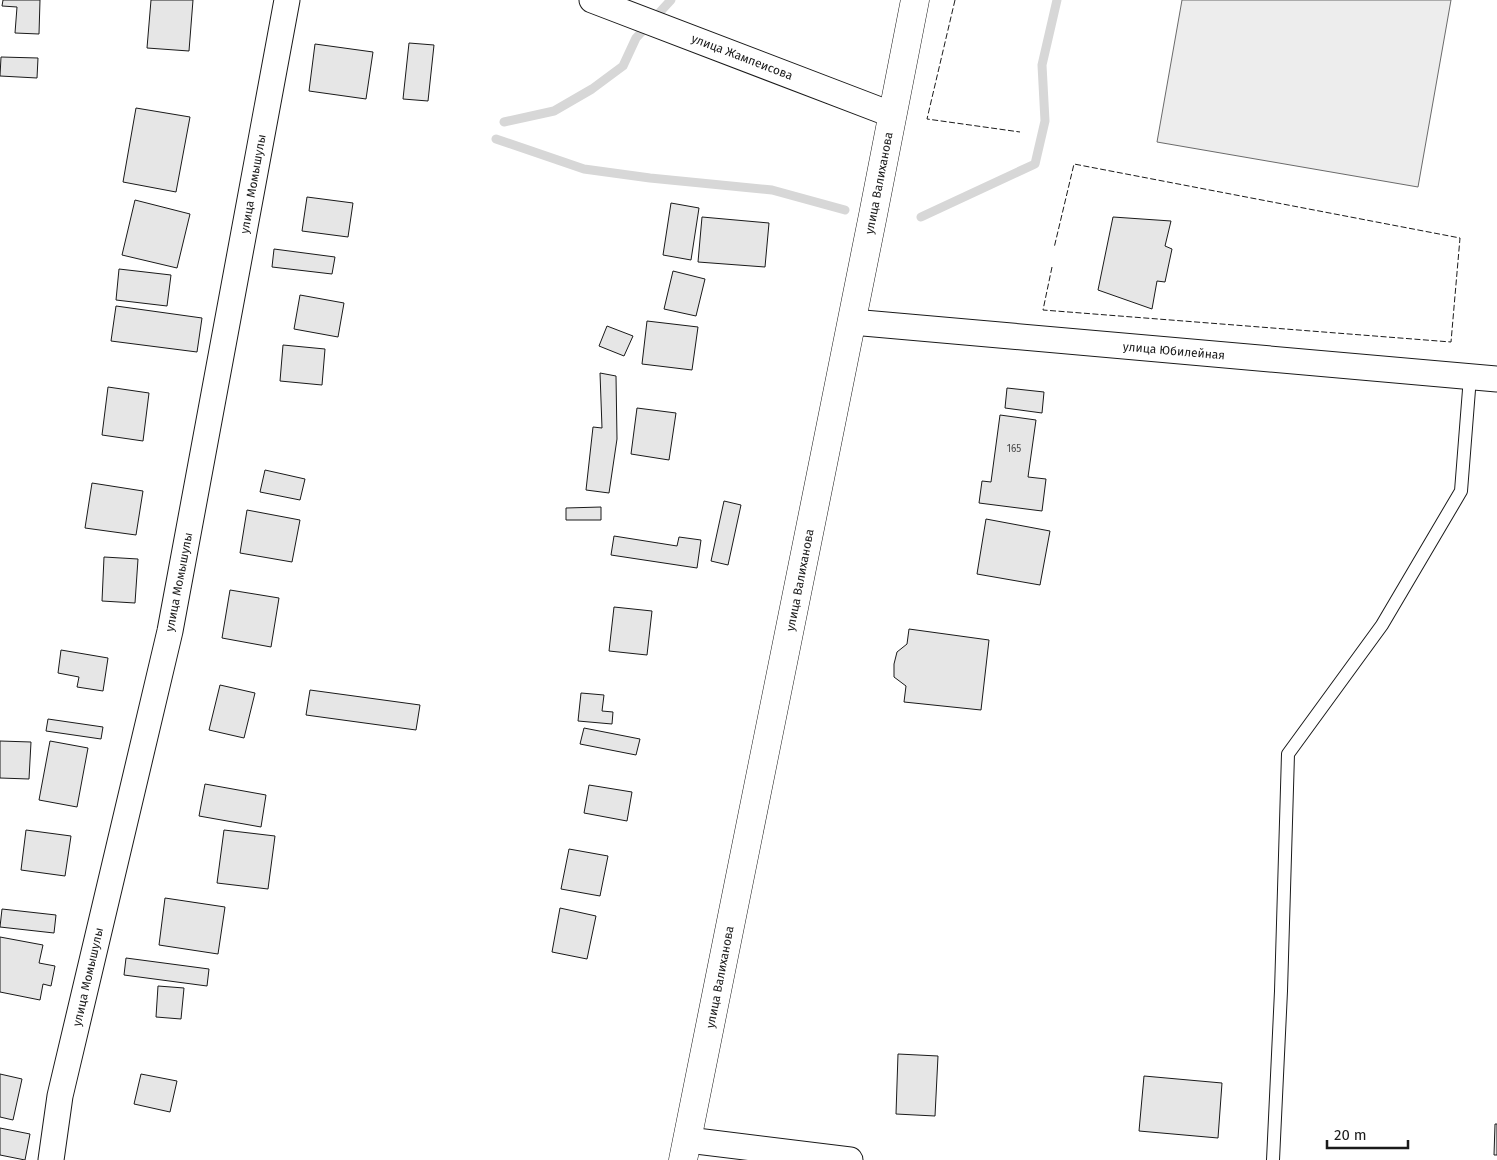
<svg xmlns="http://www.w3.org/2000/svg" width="1497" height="1160" font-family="'Fira Sans',sans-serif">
	<rect width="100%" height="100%" fill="#fff"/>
	<!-- built -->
	<path fill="#ededed" stroke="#6a6a6a" d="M 1182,0 L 1451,0 L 1418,187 L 1157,142 Z"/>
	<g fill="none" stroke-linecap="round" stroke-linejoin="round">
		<!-- stream -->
		<g stroke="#d7d7d7" stroke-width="9">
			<path d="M 504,122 L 554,111 L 592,89 L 623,66 L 636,38 L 671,0"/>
			<path d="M 496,139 L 584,169 L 650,178 L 772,190 L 845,210"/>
			<path d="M 921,217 L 1035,164 L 1045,121 L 1042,65 L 1057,0"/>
		</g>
	</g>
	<!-- building -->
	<g fill="#e6e6e6" stroke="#1a1a1a">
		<path d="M 3,0 L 40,0 L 39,34 L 15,33 L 17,7 L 2,6 Z"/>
		<path d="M 151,0 L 193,0 L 189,51 L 147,48 Z"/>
		<path d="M 409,43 L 434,45 L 428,101 L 403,99 Z"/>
		<path d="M 315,44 L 373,52 L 366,99 L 309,91 Z"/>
		<path d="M 1,57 L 38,58 L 37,78 L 0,76 Z"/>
		<path d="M 136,108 L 190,117 L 176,192 L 123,182 Z"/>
		<path d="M 307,197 L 353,203 L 348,237 L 302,231 Z"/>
		<path d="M 135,200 L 190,214 L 177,268 L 122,255 Z"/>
		<path d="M 671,203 L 699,208 L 691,260 L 663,255 Z"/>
		<path d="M 702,217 L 769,223 L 765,267 L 698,262 Z"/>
		<path d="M 1113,217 L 1171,221 L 1165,246 L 1172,249 L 1165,282 L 1157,281 L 1152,309 L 1098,290 Z"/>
		<path d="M 274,249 L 335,257 L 332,274 L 272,267 Z"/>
		<path d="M 119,269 L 171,275 L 167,306 L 116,300 Z"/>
		<path d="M 673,271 L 705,279 L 696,316 L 664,309 Z"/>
		<path d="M 300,295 L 344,303 L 338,337 L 294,329 Z"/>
		<path d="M 116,306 L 202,318 L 197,352 L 111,341 Z"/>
		<path d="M 647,321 L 698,327 L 692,370 L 642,364 Z"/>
		<path d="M 607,326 L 633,336 L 624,356 L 599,346 Z"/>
		<path d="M 283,345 L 325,349 L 322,385 L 280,381 Z"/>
		<path d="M 600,373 L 616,376 L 617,439 L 609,493 L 586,490 L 593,427 L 602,428 Z"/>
		<path d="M 108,387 L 149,393 L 143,441 L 102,435 Z"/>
		<path d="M 1007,388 L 1044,392 L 1042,413 L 1005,408 Z"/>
		<path d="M 637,408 L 676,413 L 669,460 L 631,454 Z"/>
		<path d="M 1000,415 L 1036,420 L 1028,477 L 1046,479 L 1042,511 L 979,503 L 982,481 L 991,482 Z"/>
		<path d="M 265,470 L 305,479 L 300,500 L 260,492 Z"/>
		<path d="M 92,483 L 143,491 L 136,535 L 85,528 Z"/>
		<path d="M 724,501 L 741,505 L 728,565 L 711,561 Z"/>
		<path d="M 601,507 L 601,520 L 566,520 L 566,508 Z"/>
		<path d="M 247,510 L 300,520 L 292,562 L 240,553 Z"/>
		<path d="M 986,519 L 1050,531 L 1040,585 L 977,574 Z"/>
		<path d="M 614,536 L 677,546 L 679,537 L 701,540 L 697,568 L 611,555 Z"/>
		<path d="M 104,557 L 138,559 L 135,603 L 102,601 Z"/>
		<path d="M 230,590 L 279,598 L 271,647 L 222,638 Z"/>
		<path d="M 614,607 L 652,611 L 647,655 L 609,651 Z"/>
		<path d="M 909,629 L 989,640 L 981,710 L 904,702 L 906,686 L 894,677 L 894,664 L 897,652 L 907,644 Z"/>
		<path d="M 61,650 L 108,658 L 103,691 L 77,687 L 79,677 L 58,673 Z"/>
		<path d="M 220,685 L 255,693 L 244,738 L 209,730 Z"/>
		<path d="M 310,690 L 420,705 L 416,730 L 306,715 Z"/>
		<path d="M 581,693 L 604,695 L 602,711 L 613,712 L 612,724 L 578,721 Z"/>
		<path d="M 48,719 L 103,727 L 101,739 L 46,731 Z"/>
		<path d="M 584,728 L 640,739 L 636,755 L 580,744 Z"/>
		<path d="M 0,741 L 31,742 L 29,779 L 0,778 Z"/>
		<path d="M 50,741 L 88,748 L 77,807 L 39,800 Z"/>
		<path d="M 205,784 L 266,795 L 261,827 L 199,816 Z"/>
		<path d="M 589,785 L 632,792 L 627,821 L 584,813 Z"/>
		<path d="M 26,830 L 71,836 L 65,876 L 21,870 Z"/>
		<path d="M 224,830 L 275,836 L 268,889 L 217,883 Z"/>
		<path d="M 569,849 L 608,856 L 600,896 L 561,889 Z"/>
		<path d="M 165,898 L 225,907 L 218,954 L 159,945 Z"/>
		<path d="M 560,908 L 596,916 L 587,959 L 552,952 Z"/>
		<path d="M 2,909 L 56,915 L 54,933 L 0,927 Z"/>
		<path d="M 0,937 L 43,945 L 39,963 L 55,966 L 51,986 L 43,984 L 40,1000 L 0,992 Z"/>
		<path d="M 126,958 L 209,969 L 207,986 L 124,975 Z"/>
		<path d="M 158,986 L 184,988 L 181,1019 L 156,1017 Z"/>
		<path d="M 898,1054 L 938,1056 L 935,1116 L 896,1114 Z"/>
		<path d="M 0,1074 L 22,1079 L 13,1120 L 0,1117 Z"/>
		<path d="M 141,1074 L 177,1081 L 170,1112 L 134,1104 Z"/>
		<path d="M 1144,1076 L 1222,1083 L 1218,1138 L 1139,1131 Z"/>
		<path d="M 1495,1124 L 1497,1124 L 1497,1155 L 1494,1155 Z"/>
		<path d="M 0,1128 L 30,1134 L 25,1160 L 0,1155 Z"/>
	</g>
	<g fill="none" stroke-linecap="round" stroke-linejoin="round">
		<!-- lane casing -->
		<g stroke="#1a1a1a" stroke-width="14">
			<path id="lane" d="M 1273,1160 L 1281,991 L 1288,754 L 1382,625 L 1461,491 L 1470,377"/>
		</g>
		<!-- street casing -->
		<g stroke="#1a1a1a" stroke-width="27">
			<g id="street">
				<path d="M 592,0 L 893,115"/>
				<path d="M 852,322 L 1497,379"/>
				<path d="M 688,1140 L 850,1160"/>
				<path d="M 51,1160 L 60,1096 L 170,631 L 287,0"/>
			</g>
		</g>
		<!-- secondary casing -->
		<g stroke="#1a1a1a" stroke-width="29">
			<path id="secondary" d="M 683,1160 L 873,215 L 915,0"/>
		</g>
		<!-- lane -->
		<use href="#lane" stroke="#fff" stroke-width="12"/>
		<!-- street -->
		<use href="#street" stroke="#fff" stroke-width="25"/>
		<!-- secondary -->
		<use href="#secondary" stroke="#fff" stroke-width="28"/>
		<!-- fence -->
		<g stroke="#1a1a1a" stroke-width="1" stroke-dasharray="6 2.5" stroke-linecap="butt">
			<path d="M 955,0 L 927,119 L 1020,132"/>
			<path d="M 1052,267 L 1043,310 L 1451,342 L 1460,238 L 1074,164 L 1054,248"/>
		</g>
	</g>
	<g text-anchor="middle" stroke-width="4" stroke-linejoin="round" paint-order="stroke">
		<!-- number labels -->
		<g font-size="10" fill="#4d4d4d">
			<text x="1014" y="452">165</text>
		</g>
		<!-- street labels -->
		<g font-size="12" fill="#1a1a1a" stroke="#fff">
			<text transform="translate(742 57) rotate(21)" y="4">улица Жампеисова</text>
			<text transform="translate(879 183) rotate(-79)" y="4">улица Валиханова</text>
			<text transform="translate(253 184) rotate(-80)" y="4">улица Момышулы</text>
			<text transform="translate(1174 351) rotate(5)" y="4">улица Юбилейная</text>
			<text transform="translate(800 580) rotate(-79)" y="4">улица Валиханова</text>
			<text transform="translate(179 582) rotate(-79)" y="4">улица Момышулы</text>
			<text transform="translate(88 977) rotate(-77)" y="4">улица Момышулы</text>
			<text transform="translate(720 977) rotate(-79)" y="4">улица Валиханова</text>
		</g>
	</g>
	<!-- scale -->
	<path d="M1327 1140v8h81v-8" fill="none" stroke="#1a1a1a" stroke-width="2.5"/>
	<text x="1334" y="1140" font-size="15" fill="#1a1a1a" stroke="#ffffff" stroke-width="4" paint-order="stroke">20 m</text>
</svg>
